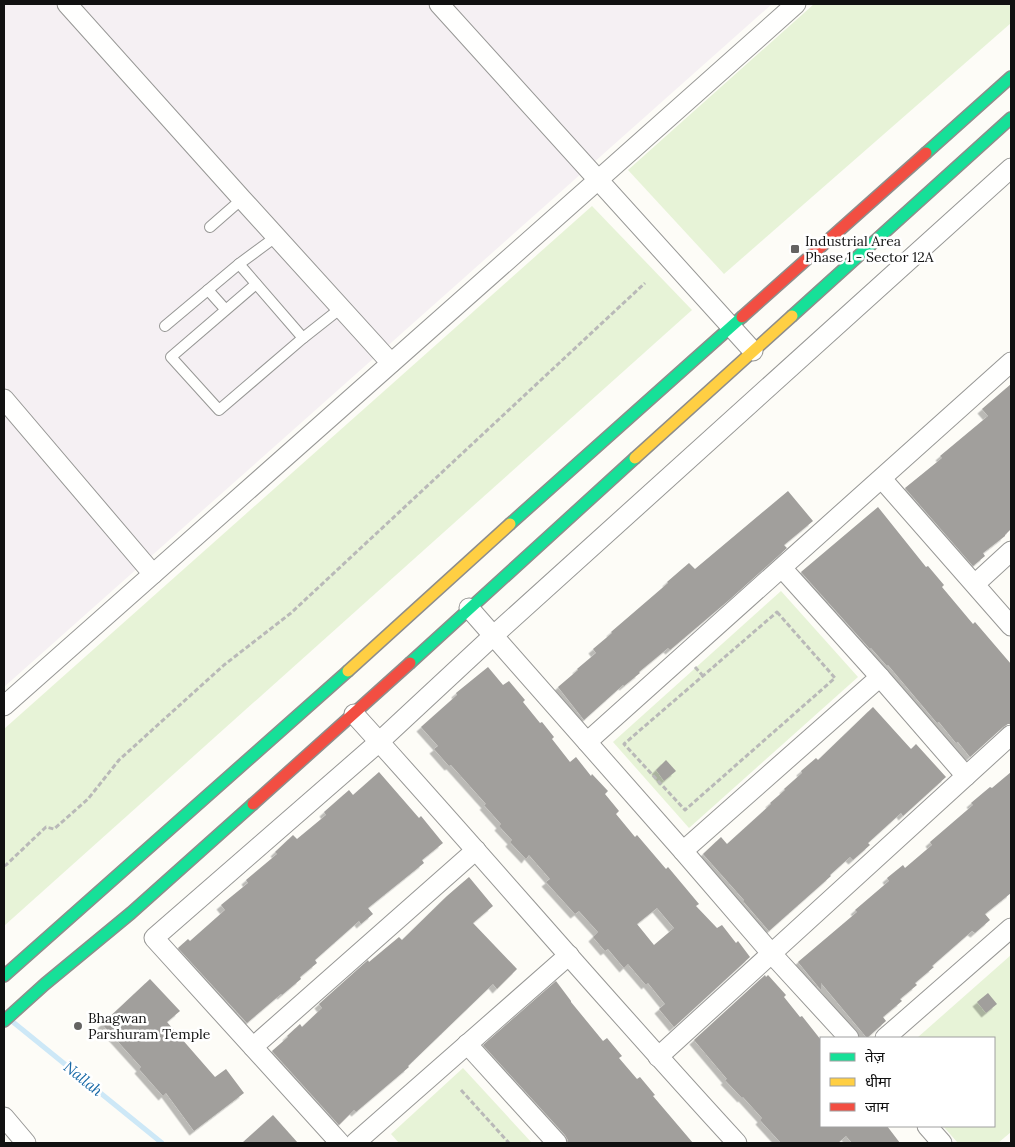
<svg xmlns="http://www.w3.org/2000/svg" width="1015" height="1147" font-family="Lora,'Noto Sans Devanagari',serif">
	<defs>
		<filter id="shadow"><feDropShadow dx="-4.5" dy="4.5" stdDeviation="0" flood-color="#0004"/></filter>
	</defs>
	<rect width="100%" height="100%" fill="#fdfcf7"/>
	<!-- industrial -->
	<path fill="#f5f0f3" d="M 4,4 L 772,4 L 4,687 Z"/>
	<!-- green -->
	<g fill="#e7f3d7">
		<path d="M 814,4 L 1011,4 L 1011,23 L 724,274 L 628,170 Z"/>
		<path d="M 592,206 L 692,310 L 4,926 L 4,729 Z"/>
		<path d="M 781,591 L 858,677 L 689,828 L 613,742 Z"/>
		<path d="M 1011,955 L 1011,1132 L 998,1143 L 958,1143 L 943,1126 L 994,1126 L 994,1038 L 917,1038 Z"/>
		<path d="M 463,1068 L 532,1143 L 399,1143 L 391,1134 Z"/>
	</g>
	<g fill="none" stroke-linecap="round" stroke-linejoin="round">
		<!-- stream -->
		<path stroke="#cde8f7" stroke-width="5" d="M 13,1022 L 162,1143"/>
	</g>
	<!-- building -->
	<g fill="#a19f9c" fill-rule="evenodd" filter="url(#shadow)">
		<path d="M 1011,384 L 1011,529 L 1005,535 L 1005,536 L 983,553 L 985,556 L 973,566 L 905,488 L 942,458 L 940,456 L 988,416 L 982,409 Z"/>
		<path d="M 788,491 L 813,521 L 784,545 L 787,548 L 729,600 L 670,650 L 668,648 L 639,672 L 640,673 L 624,686 L 623,685 L 584,720 L 558,687 L 578,670 L 577,669 L 596,653 L 593,649 L 612,633 L 611,632 L 668,583 L 667,582 L 689,563 L 695,569 Z"/>
		<path d="M 878,507 L 926,567 L 928,566 L 944,585 L 942,587 L 973,624 L 975,622 L 1011,664 L 1011,724 L 1008,724 L 1003,727 L 970,757 L 958,742 L 956,743 L 939,722 L 937,723 L 888,665 L 887,666 L 871,648 L 870,649 L 801,572 Z"/>
		<path d="M 488,667 L 503,685 L 509,681 L 525,700 L 523,702 L 540,723 L 542,722 L 554,737 L 552,739 L 570,762 L 576,757 L 591,776 L 592,774 L 608,791 L 605,794 L 619,811 L 616,814 L 635,837 L 637,835 L 666,869 L 668,867 L 699,904 L 696,906 L 717,928 L 722,925 L 736,943 L 738,941 L 750,957 L 674,1027 L 659,1009 L 665,1004 L 648,983 L 646,985 L 628,964 L 624,968 L 608,949 L 605,951 L 593,937 L 598,932 L 579,911 L 575,914 L 546,882 L 550,879 L 529,855 L 526,859 L 510,842 L 512,840 L 499,826 L 501,824 L 484,805 L 486,804 L 451,765 L 449,766 L 434,749 L 438,746 L 421,727 L 457,695 L 456,693 ZM 657,908 L 674,928 L 654,945 L 637,924 Z"/>
		<path d="M 873,707 L 911,749 L 916,744 L 946,777 L 903,816 L 901,813 L 868,843 L 870,845 L 853,860 L 850,857 L 830,875 L 831,876 L 769,931 L 743,901 L 744,900 L 703,854 L 721,837 L 727,844 L 771,804 L 770,803 L 785,790 L 784,789 L 802,773 L 801,771 L 816,758 L 818,760 Z"/>
		<path d="M 666,760 L 676,771 L 664,781 L 656,770 Z"/>
		<path d="M 379,772 L 419,818 L 421,816 L 443,843 L 422,860 L 424,863 L 368,908 L 373,914 L 361,924 L 359,921 L 315,960 L 317,963 L 300,977 L 301,979 L 282,995 L 281,994 L 247,1023 L 178,948 L 188,939 L 190,941 L 225,910 L 221,905 L 248,883 L 246,880 L 277,854 L 275,852 L 293,835 L 297,839 L 326,815 L 324,812 L 349,790 L 353,795 Z"/>
		<path d="M 1011,772 L 1011,893 L 985,914 L 990,920 L 975,933 L 972,931 L 932,966 L 934,967 L 915,983 L 917,985 L 900,999 L 902,1001 L 883,1017 L 886,1021 L 867,1038 L 821,983 L 821,990 L 798,962 L 857,912 L 855,910 L 889,881 L 887,878 L 903,865 L 905,868 L 932,845 L 930,842 L 973,805 L 971,803 L 990,787 L 992,788 Z"/>
		<path d="M 469,877 L 493,906 L 473,923 L 517,969 L 497,989 L 493,984 L 408,1066 L 409,1067 L 356,1112 L 354,1110 L 339,1125 L 272,1051 L 288,1037 L 287,1036 L 300,1024 L 302,1027 L 322,1008 L 319,1004 L 368,960 L 369,962 L 399,937 L 402,940 L 447,896 Z"/>
		<path d="M 765,975 L 766,977 L 768,975 L 786,995 L 784,997 L 800,1017 L 802,1016 L 821,1040 L 821,1126 L 887,1126 L 900,1143 L 852,1143 L 846,1136 L 838,1143 L 781,1143 L 760,1120 L 762,1118 L 743,1097 L 742,1098 L 725,1080 L 727,1079 L 694,1040 Z"/>
		<path d="M 150,979 L 180,1011 L 167,1022 L 215,1077 L 226,1069 L 244,1093 L 194,1131 L 166,1093 L 163,1096 L 139,1069 L 141,1067 L 102,1024 Z"/>
		<path d="M 556,981 L 571,1001 L 571,1002 L 603,1041 L 607,1038 L 622,1056 L 619,1058 L 637,1079 L 640,1077 L 655,1095 L 653,1096 L 693,1143 L 568,1143 L 568,1140 L 565,1135 L 483,1045 Z"/>
		<path d="M 988,993 L 997,1004 L 986,1013 L 977,1002 Z"/>
		<path d="M 273,1115 L 298,1143 L 242,1143 Z"/>
	</g>
	<g fill="none" stroke-linecap="round" stroke-linejoin="round">
		<!-- lane casing -->
		<g stroke="#979795" stroke-width="12">
			<g id="lane">
				<path d="M 210,227 L 242,199"/>
				<path d="M 239,264 L 303,338"/>
				<path d="M 256,284 L 171,357 L 219,410 L 303,338 L 341,308"/>
				<path d="M 208,290 L 225,309"/>
				<path d="M 165,326 L 239,264 L 277,236"/>
			</g>
		</g>
		<!-- street casing -->
		<g stroke="#979795" stroke-width="21">
			<g id="street">
				<path d="M 67,4 L 242,199 L 391,363"/>
				<path d="M 439,4 L 753,351"/>
				<path d="M 4,399 L 153,574"/>
				<path d="M 882,479 L 1011,626"/>
				<path d="M 782,568 L 880,677 L 966,776"/>
				<path d="M 975,584 L 1011,551"/>
				<path d="M 469,608 L 683,851 L 771,953 L 849,1038"/>
				<path d="M 4,706 L 598,180 L 796,4"/>
				<path d="M 354,714 C 483,856 607,1002 737,1143"/>
				<path d="M 587,742 L 1011,362"/>
				<path d="M 683,851 L 880,677"/>
				<path d="M 885,1038 L 1011,928"/>
				<path d="M 467,1044 L 557,1143"/>
				<path d="M 253,1047 L 476,850"/>
				<path d="M 658,1057 L 1011,735"/>
				<path d="M 4,1117 L 26,1143"/>
				<path d="M 927,1126 L 942,1143"/>
				<path d="M 340,1143 L 154,938 L 379,742 L 493,636 L 1011,168"/>
				<path d="M 355,1143 L 569,955"/>
			</g>
		</g>
		<!-- fast casing -->
		<g stroke="#8e8d8b" stroke-width="14">
			<g id="fast">
				<path d="M 926,153 L 1011,77"/>
				<path d="M 792,316 L 1011,118"/>
				<path d="M 510,524 L 742,317"/>
				<path d="M 410,663 L 635,458"/>
				<path d="M 4,976 L 348,671"/>
				<path d="M 4,1021 L 45,984 L 131,913 L 253,804"/>
			</g>
		</g>
		<!-- slow casing -->
		<g stroke="#8e8d8b" stroke-width="14">
			<g id="slow">
				<path d="M 635,458 L 792,316"/>
				<path d="M 348,671 L 510,524"/>
			</g>
		</g>
		<!-- jam casing -->
		<g stroke="#8e8d8b" stroke-width="14">
			<g id="jam">
				<path d="M 742,317 L 926,153"/>
				<path d="M 253,804 L 410,663"/>
			</g>
		</g>
		<!-- path -->
		<g stroke="#b9b9b8" stroke-width="3" stroke-dasharray="5 2.5" stroke-linecap="butt">
			<path d="M 777,612 L 835,678 L 685,810 L 624,744 Z"/>
			<path d="M 695,667 L 703,676"/>
			<path d="M 4,866 L 6,865 L 46,827 L 54,829 L 88,799 L 119,760 L 224,665 L 291,613 L 645,283"/>
			<path d="M 461,1090 L 509,1143"/>
		</g>
		<!-- lane -->
		<use href="#lane" stroke="#fffffe" stroke-width="10"/>
		<!-- street -->
		<use href="#street" stroke="#fffffe" stroke-width="19"/>
		<!-- fast -->
		<use href="#fast" stroke="#16e098" stroke-width="11"/>
		<!-- slow -->
		<use href="#slow" stroke="#ffcf43" stroke-width="11"/>
		<!-- jam -->
		<use href="#jam" stroke="#f24e42" stroke-width="11"/>
	</g>
	<!-- markers -->
	<g fill="#646362" stroke="#fff" stroke-width="2">
		<rect x="790" y="244" width="10" height="10" rx="2.5"/>
		<circle cx="78" cy="1026" r="5"/>
	</g>
	<g text-anchor="middle" stroke-width="5" stroke-linejoin="round" paint-order="stroke">
		<!-- poi labels -->
		<g font-size="14" fill="#111" stroke="#fff" text-anchor="start">
			<text x="805" y="246">Industrial Area<tspan x="805" dy="16">Phase 1 - Sector 12A</tspan></text>
			<text x="88" y="1023">Bhagwan<tspan x="88" dy="16">Parshuram Temple</tspan></text>
		</g>
		<!-- water labels -->
		<g font-size="15" font-style="italic" fill="#1768a6" stroke="#fff">
			<text transform="translate(83 1079) rotate(39)" y="5">Nallah</text>
		</g>
	</g>
	<!-- border -->
	<rect width="1015" height="1147" fill="none" stroke="#111111" stroke-width="10"/>
	<!-- legend -->
	<rect x="820" y="1037" width="175" height="90" fill="#ffffff" stroke="#a0a0a0"/>
	<rect x="830" y="1053" width="25" height="8" fill="#16e098" stroke="#a0a0a0"/>
	<text x="865" y="1062" font-size="15" fill="#111111">तेज़</text>
	<rect x="830" y="1078" width="25" height="8" fill="#ffcf43" stroke="#a0a0a0"/>
	<text x="865" y="1087" font-size="15" fill="#111111">धीमा</text>
	<rect x="830" y="1103" width="25" height="8" fill="#f24e42" stroke="#a0a0a0"/>
	<text x="865" y="1112" font-size="15" fill="#111111">जाम</text>
</svg>
